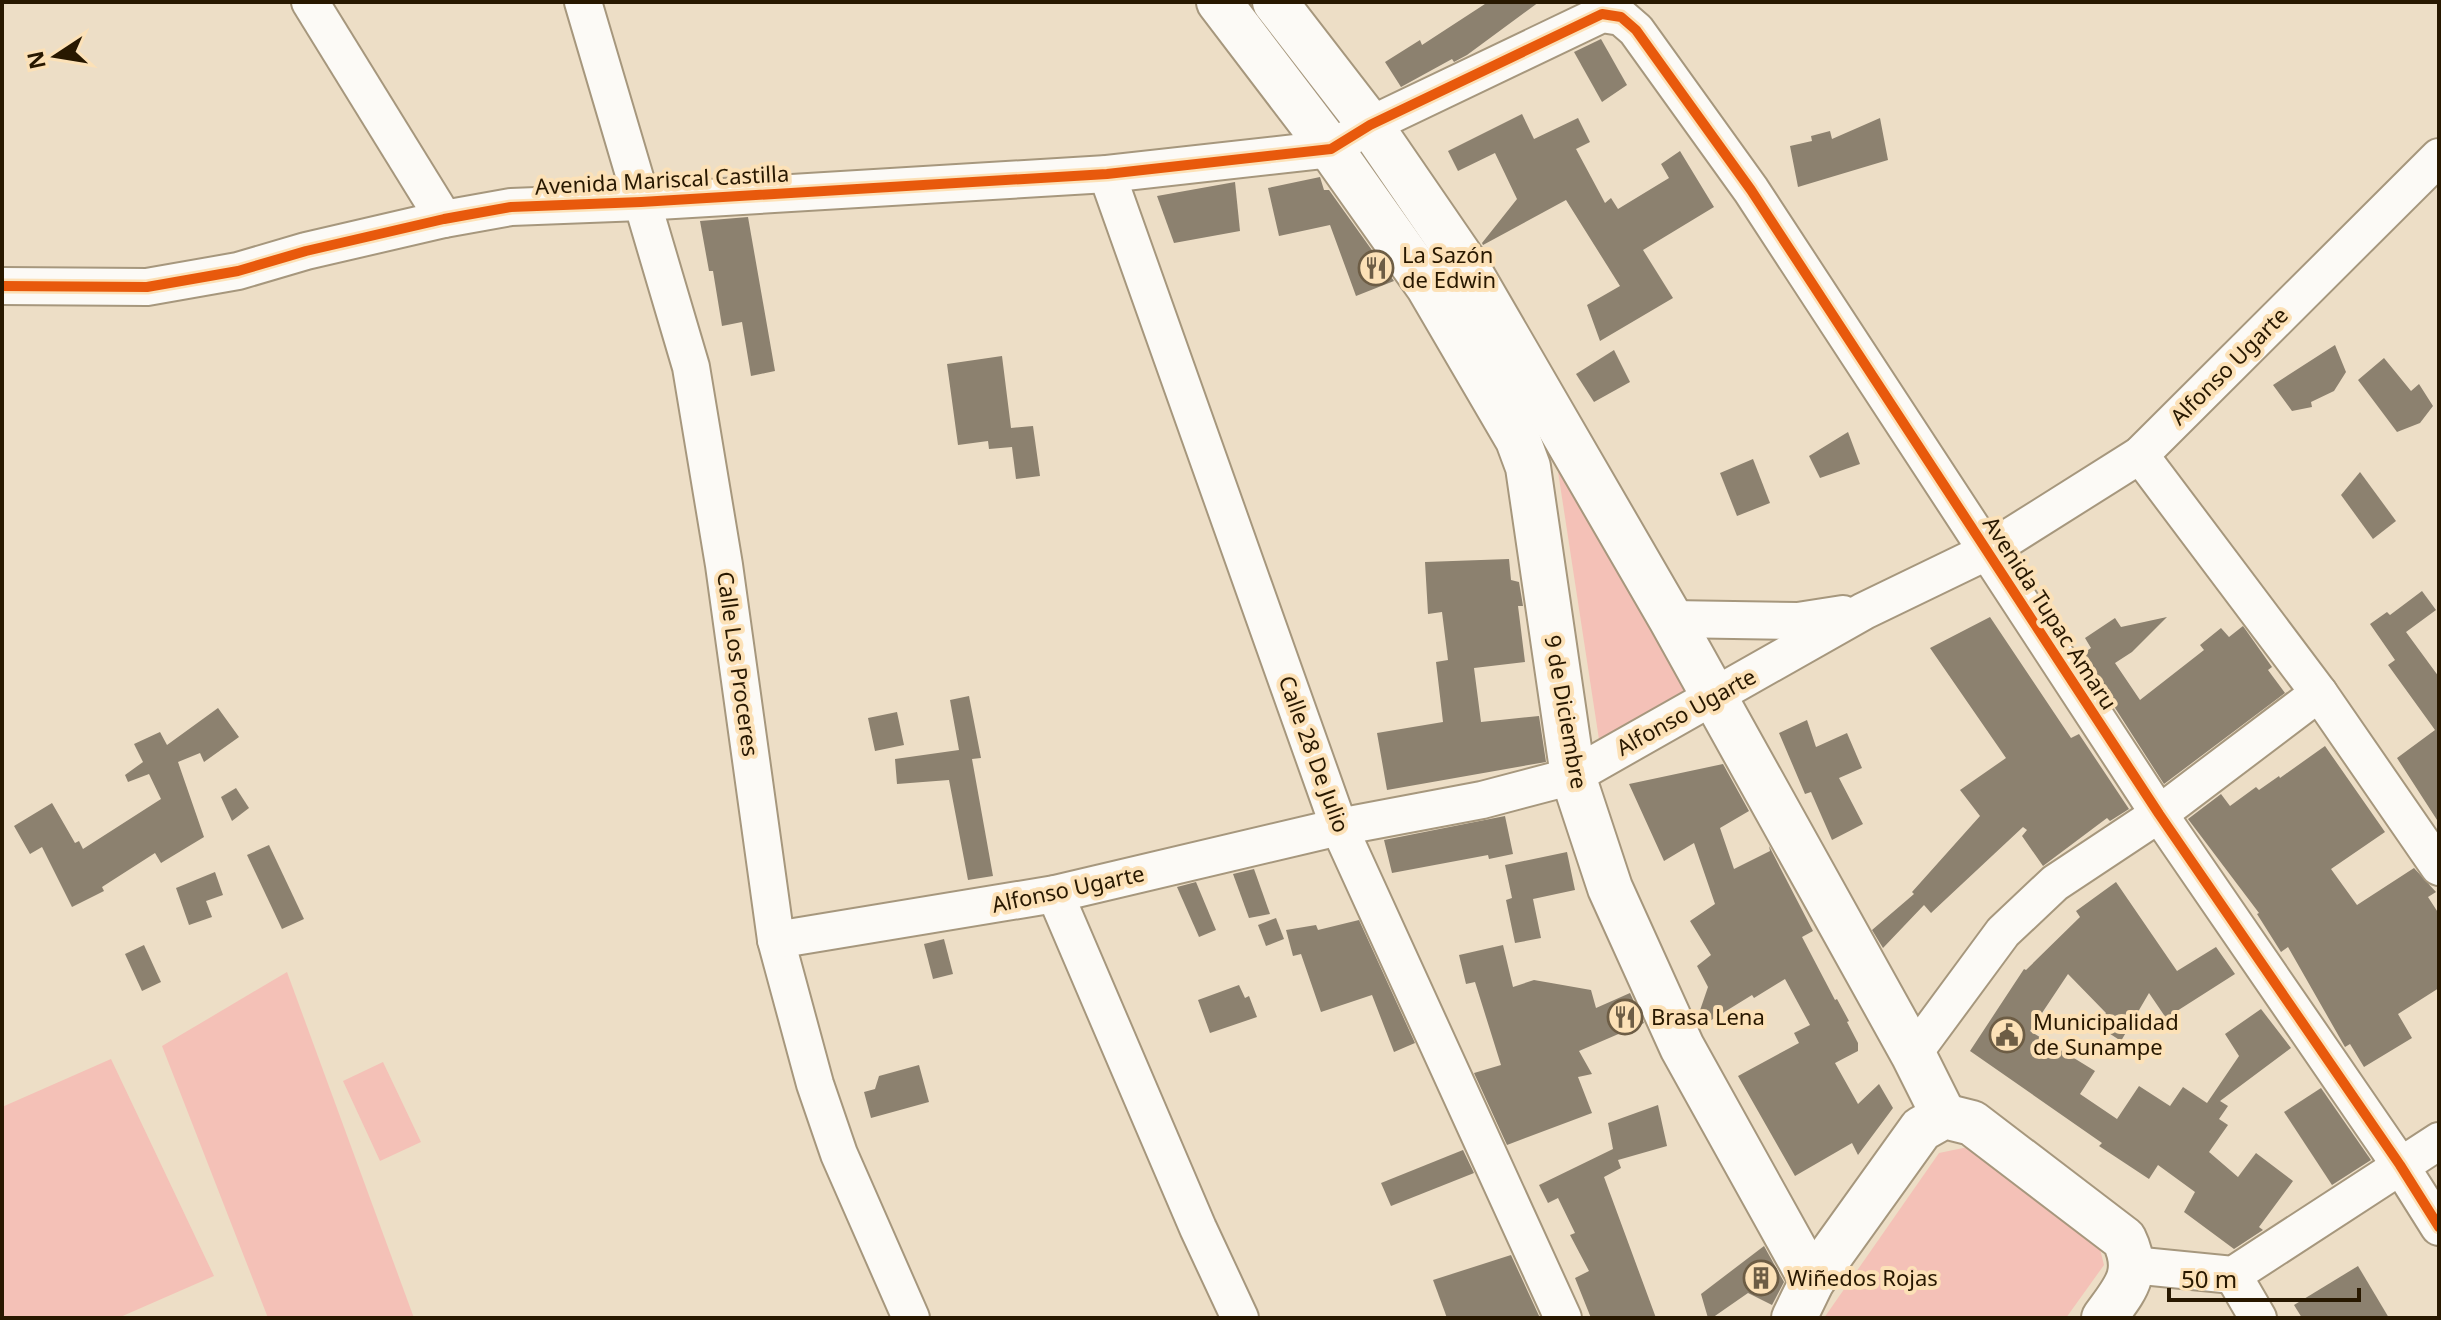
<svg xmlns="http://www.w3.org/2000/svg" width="2441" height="1320" font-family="'Noto Sans',sans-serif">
	<rect width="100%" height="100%" fill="#eddec6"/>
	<!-- green -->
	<g fill="#f4c1b7">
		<path d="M 1557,465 L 1686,692 L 1600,746 Z"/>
		<path d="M 287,972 L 414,1318 L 268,1318 L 162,1046 Z"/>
		<path d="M 111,1059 L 214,1276 L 118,1318 L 2,1318 L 2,1107 Z"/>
		<path d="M 383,1062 L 421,1142 L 380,1161 L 343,1081 Z"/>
		<path d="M 1968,1147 L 2097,1237 L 2104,1265 L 2066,1318 L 1824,1318 L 1939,1153 Z"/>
	</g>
	<!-- building -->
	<g fill="#8c816f">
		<path d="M 1488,2 L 1539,2 L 1467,55 L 1454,62 L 1452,59 L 1401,87 L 1385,62 L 1420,40 L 1422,45 Z"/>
		<path d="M 1601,39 L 1627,85 L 1602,102 L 1574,52 Z"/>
		<path d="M 1522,114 L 1534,139 L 1578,118 L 1590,142 L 1576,149 L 1605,203 L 1611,198 L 1618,209 L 1669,178 L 1661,164 L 1680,151 L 1714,207 L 1643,250 L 1673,298 L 1600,341 L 1587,305 L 1620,286 L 1566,200 L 1483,245 L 1482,243 L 1517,199 L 1495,153 L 1458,171 L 1448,151 Z"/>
		<path d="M 1880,118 L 1888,160 L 1798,187 L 1790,146 L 1812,141 L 1811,136 L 1830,131 L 1832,139 Z"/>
		<path d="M 1320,177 L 1324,190 L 1329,190 L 1394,281 L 1356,296 L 1330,225 L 1279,236 L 1268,188 Z"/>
		<path d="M 1235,182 L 1240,231 L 1174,243 L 1157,196 Z"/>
		<path d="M 748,217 L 775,371 L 751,376 L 742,322 L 722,326 L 713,271 L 709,271 L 700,221 Z"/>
		<path d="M 2335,345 L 2346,372 L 2334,391 L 2311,402 L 2312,407 L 2292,411 L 2273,385 Z"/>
		<path d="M 1614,350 L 1630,382 L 1594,402 L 1576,374 Z"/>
		<path d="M 1002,356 L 1011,428 L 1033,426 L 1040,476 L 1016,479 L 1012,447 L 989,449 L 988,441 L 958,445 L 947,364 Z"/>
		<path d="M 2384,358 L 2411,391 L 2419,384 L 2433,406 L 2420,423 L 2397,432 L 2358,380 Z"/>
		<path d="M 1848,432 L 1860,464 L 1820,478 L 1809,456 Z"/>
		<path d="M 1753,459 L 1770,503 L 1737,516 L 1720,473 Z"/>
		<path d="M 2360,472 L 2396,521 L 2373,539 L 2341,495 Z"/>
		<path d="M 1509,559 L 1511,580 L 1519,582 L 1523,606 L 1518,606 L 1525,662 L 1474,668 L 1481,722 L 1539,716 L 1546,762 L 1387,790 L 1377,733 L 1443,722 L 1436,662 L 1448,660 L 1442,612 L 1428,614 L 1425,562 Z"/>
		<path d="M 2422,591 L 2436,610 L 2406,632 L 2439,677 L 2439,823 L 2397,758 L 2435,730 L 2388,665 L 2395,660 L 2370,624 L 2387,612 L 2390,615 Z"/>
		<path d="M 1990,617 L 2071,738 L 2079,734 L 2129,809 L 2110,821 L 2107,818 L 2043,866 L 2022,836 L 2027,830 L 2023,827 L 1931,913 L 1924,905 L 1883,948 L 1872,930 L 1914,894 L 1912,892 L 1980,816 L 1960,790 L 2006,758 L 1930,648 Z"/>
		<path d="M 2167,617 L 2132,652 L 2115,663 L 2140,700 L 2204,650 L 2200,645 L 2221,628 L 2229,637 L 2243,626 L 2272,667 L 2268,670 L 2285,693 L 2164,784 L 2081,655 L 2091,648 L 2085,638 L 2115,618 L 2121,627 Z"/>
		<path d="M 969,696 L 981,758 L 972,759 L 993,876 L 968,880 L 949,780 L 897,784 L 895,759 L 959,750 L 950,700 Z"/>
		<path d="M 218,708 L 239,737 L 204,762 L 200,753 L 178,762 L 204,837 L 161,863 L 155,853 L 102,887 L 104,891 L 72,907 L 42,847 L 30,854 L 14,826 L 52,803 L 75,843 L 79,841 L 83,849 L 161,799 L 149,774 L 128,782 L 125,775 L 143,762 L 134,744 L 160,732 L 167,745 Z"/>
		<path d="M 897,712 L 904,745 L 875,751 L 868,718 Z"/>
		<path d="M 1807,720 L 1816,747 L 1847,733 L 1862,768 L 1839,778 L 1863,824 L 1832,840 L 1811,792 L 1805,794 L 1779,733 Z"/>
		<path d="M 2325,746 L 2385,832 L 2331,869 L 2357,905 L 2414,868 L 2436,892 L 2428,897 L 2439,914 L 2439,988 L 2398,1014 L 2412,1038 L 2364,1067 L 2350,1044 L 2345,1047 L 2288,947 L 2281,952 L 2257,914 L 2259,913 L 2188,819 L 2221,794 L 2230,806 L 2256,787 L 2259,790 L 2279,776 L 2280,778 Z"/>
		<path d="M 1723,764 L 1749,811 L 1720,828 L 1734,869 L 1770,851 L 1769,846 L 1813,931 L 1802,937 L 1835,1000 L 1837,999 L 1849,1021 L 1847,1022 L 1858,1043 L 1858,1051 L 1835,1063 L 1858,1104 L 1879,1084 L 1893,1108 L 1858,1155 L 1852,1143 L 1795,1176 L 1738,1076 L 1799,1043 L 1794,1033 L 1810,1025 L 1785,979 L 1754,998 L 1752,995 L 1700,1027 L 1697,1019 L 1708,987 L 1697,966 L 1711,955 L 1690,921 L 1715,904 L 1694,843 L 1664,861 L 1629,784 Z"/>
		<path d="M 236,788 L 249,808 L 232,821 L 221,797 Z"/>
		<path d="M 1505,816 L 1513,854 L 1489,859 L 1488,855 L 1392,873 L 1384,840 Z"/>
		<path d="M 269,845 L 304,919 L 282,929 L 247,855 Z"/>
		<path d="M 1567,852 L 1575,890 L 1533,899 L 1541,938 L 1515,943 L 1506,900 L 1512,898 L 1505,865 Z"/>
		<path d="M 1254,869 L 1270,914 L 1249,918 L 1233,874 Z"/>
		<path d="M 215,872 L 223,895 L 206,901 L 212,917 L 189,925 L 176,888 Z"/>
		<path d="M 1196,882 L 1216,930 L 1199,937 L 1177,887 Z"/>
		<path d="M 2116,882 L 2177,971 L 2216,947 L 2235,974 L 2166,1018 L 2149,993 L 2121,1041 L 2098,1026 L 2106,1013 L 2068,974 L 2030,1031 L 2095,1071 L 2080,1094 L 2117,1119 L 2139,1086 L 2170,1106 L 2183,1087 L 2207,1103 L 2239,1056 L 2225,1034 L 2261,1009 L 2291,1048 L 2220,1101 L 2228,1106 L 2219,1119 L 2228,1125 L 2209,1152 L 2238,1177 L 2256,1153 L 2293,1181 L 2259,1227 L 2263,1230 L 2234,1249 L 2184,1212 L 2195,1192 L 2158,1165 L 2149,1179 L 2099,1146 L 2102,1143 L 1970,1051 L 2024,969 L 2026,970 L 2080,917 L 2076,911 Z"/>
		<path d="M 1276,918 L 1284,939 L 1266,946 L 1258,925 Z"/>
		<path d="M 1359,920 L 1415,1043 L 1394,1052 L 1372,995 L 1321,1012 L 1301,954 L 1293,956 L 1286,930 L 1316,925 L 1318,930 Z"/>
		<path d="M 944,939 L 953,974 L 933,979 L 924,944 Z"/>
		<path d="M 144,945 L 161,982 L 142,991 L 125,954 Z"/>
		<path d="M 1503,945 L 1513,987 L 1534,980 L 1591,990 L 1596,1008 L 1630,993 L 1644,1023 L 1579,1051 L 1592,1074 L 1578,1077 L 1592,1113 L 1507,1145 L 1474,1073 L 1501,1065 L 1475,982 L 1466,984 L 1459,955 Z"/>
		<path d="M 1239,985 L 1245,998 L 1249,996 L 1257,1017 L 1210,1033 L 1198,1000 Z"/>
		<path d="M 919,1065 L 929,1102 L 871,1118 L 864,1092 L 875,1089 L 879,1076 Z"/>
		<path d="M 2321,1088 L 2371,1160 L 2332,1185 L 2284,1112 Z"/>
		<path d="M 1658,1105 L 1667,1146 L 1618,1160 L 1621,1168 L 1604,1177 L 1656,1318 L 1591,1318 L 1575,1278 L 1589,1271 L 1570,1235 L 1575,1233 L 1558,1198 L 1548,1203 L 1539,1185 L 1613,1149 L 1608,1123 Z"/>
		<path d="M 1463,1150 L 1474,1173 L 1391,1206 L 1381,1183 Z"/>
		<path d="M 1764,1246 L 1784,1282 L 1772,1305 L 1748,1293 L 1712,1318 L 1708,1318 L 1701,1294 Z"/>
		<path d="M 1511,1255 L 1540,1318 L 1447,1318 L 1433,1280 Z"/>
		<path d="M 2358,1266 L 2389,1318 L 2302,1318 L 2294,1305 Z"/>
	</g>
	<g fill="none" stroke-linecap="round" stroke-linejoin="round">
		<!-- minor casing -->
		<g stroke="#a6977d" stroke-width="40">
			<g id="minor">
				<path d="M 310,2 L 444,219"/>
				<path d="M 583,2 L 691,367 L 724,565 L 776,940 L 815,1084 L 839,1154 L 911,1318"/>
				<path d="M 1107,174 L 1339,827 L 1563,1318"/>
				<path d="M 2,286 L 147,287 L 238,271 L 306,251 L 444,219 L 511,207 L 641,202 L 1107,174 L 1331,149 L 1370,125 L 1602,14 L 1621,17 L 1636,30 L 1751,190 L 2159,814 L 2400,1165 L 2439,1227"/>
				<path d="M 2140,455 L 2319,693 L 2439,867"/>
				<path d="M 1671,619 L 1798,621 L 1843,614"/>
				<path d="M 1055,894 L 1198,1228 L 1240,1318"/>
				<path d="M 776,940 L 1055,894 L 1339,827 L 1482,800 L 1573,776 L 1864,611 L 1986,552 L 2140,455 L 2439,157"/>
				<path d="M 1913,1054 L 2003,932 L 2055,883 L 2159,814 L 2319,693"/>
				<path d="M 2132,1265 L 2233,1275 L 2439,1141"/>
				<path d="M 2233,1275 L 2258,1318"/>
			</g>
		</g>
		<!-- major casing -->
		<g stroke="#a6977d" stroke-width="48">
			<g id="major">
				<path d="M 1219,2 L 1331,149 L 1428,286 L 1518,440 L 1528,467 L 1573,776 L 1610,888 L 1682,1047 L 1812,1281"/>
				<path d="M 1275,2 L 1370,125 L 1464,262 L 1671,619 L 1913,1054 L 1944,1116"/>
				<path d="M 1794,1318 L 1812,1281 L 1921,1129 L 1944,1116 L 1972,1123 L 2124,1239 C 2141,1274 2124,1290 2104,1318"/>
			</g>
		</g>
		<!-- minor -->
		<use href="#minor" stroke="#fcfaf6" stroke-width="36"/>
		<!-- major -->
		<use href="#major" stroke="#fcfaf6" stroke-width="44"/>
		<!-- cycleway casing -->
		<g stroke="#fce1b7" stroke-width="15">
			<path id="cycleway" d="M 2,286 L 147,287 L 238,271 L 306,251 L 444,219 L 511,207 L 641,202 L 1107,174 L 1331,149 L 1370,125 L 1602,14 L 1621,17 L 1636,30 L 1751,190 L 2159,814 L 2400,1165 L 2439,1227"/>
		</g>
		<!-- cycleway -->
		<use href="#cycleway" stroke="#e8590c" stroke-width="10"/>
	</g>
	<!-- icons -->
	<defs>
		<g id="restaurant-ring" transform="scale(1.8)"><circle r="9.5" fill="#fce1b7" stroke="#6d5d45" stroke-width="1.5"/><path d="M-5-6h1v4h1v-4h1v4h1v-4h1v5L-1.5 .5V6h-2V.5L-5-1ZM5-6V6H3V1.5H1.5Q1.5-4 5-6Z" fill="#6d5d45"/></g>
		<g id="civic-ring" transform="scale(1.8)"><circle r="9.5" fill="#fce1b7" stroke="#6d5d45" stroke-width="1.5"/><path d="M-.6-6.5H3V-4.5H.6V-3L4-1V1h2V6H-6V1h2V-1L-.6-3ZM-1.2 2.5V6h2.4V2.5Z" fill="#6d5d45"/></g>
		<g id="building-ring" transform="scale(1.8)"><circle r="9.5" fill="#fce1b7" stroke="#6d5d45" stroke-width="1.5"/><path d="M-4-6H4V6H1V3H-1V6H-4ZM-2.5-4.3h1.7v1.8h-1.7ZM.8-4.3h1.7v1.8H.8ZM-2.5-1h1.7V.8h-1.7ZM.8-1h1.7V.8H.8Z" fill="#6d5d45"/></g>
	</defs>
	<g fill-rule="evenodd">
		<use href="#restaurant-ring" x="1376" y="268"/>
		<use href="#restaurant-ring" x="1625" y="1017"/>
		<use href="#civic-ring" x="2007" y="1035"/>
		<use href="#building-ring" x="1761" y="1278"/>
	</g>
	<g text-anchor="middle" stroke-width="8" stroke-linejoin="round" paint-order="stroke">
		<!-- street labels -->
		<g font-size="22" fill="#281800" stroke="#fce1b7">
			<text transform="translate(662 180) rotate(-3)" y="8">Avenida Mariscal Castilla</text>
			<text transform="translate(2229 366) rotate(-45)" y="8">Alfonso Ugarte</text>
			<text transform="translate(2050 613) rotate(57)" y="8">Avenida Tupac Amaru</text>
			<text transform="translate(738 664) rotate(82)" y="8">Calle Los Proceres</text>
			<text transform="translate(1566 712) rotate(80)" y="8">9 de Diciembre</text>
			<text transform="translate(1686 712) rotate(-29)" y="8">Alfonso Ugarte</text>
			<text transform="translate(1314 754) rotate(70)" y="8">Calle 28 De Julio</text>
			<text transform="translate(1068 889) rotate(-12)" y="8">Alfonso Ugarte</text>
		</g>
		<!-- poi labels -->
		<g font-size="22" fill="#281800" stroke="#fce1b7" text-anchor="start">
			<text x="1402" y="263">La Sazón<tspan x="1402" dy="25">de Edwin</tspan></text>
			<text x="1651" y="1025">Brasa Lena</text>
			<text x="2033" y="1030">Municipalidad<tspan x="2033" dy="25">de Sunampe</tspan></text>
			<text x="1787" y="1286">Wiñedos Rojas</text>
		</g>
	</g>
	<!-- border -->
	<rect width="2441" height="1320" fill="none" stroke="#281800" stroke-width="8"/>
	<!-- north arrow -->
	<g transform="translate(56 56) rotate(258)" stroke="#fce1b7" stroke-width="6" paint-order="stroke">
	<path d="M0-6L14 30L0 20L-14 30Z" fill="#281800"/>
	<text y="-12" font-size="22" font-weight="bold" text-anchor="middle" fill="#281800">N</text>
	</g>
	<!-- scale -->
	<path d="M2169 1288v12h190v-12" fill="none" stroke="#281800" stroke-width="4"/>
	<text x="2181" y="1288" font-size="24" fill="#281800" stroke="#fce1b7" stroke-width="6" paint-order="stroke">50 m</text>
</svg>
